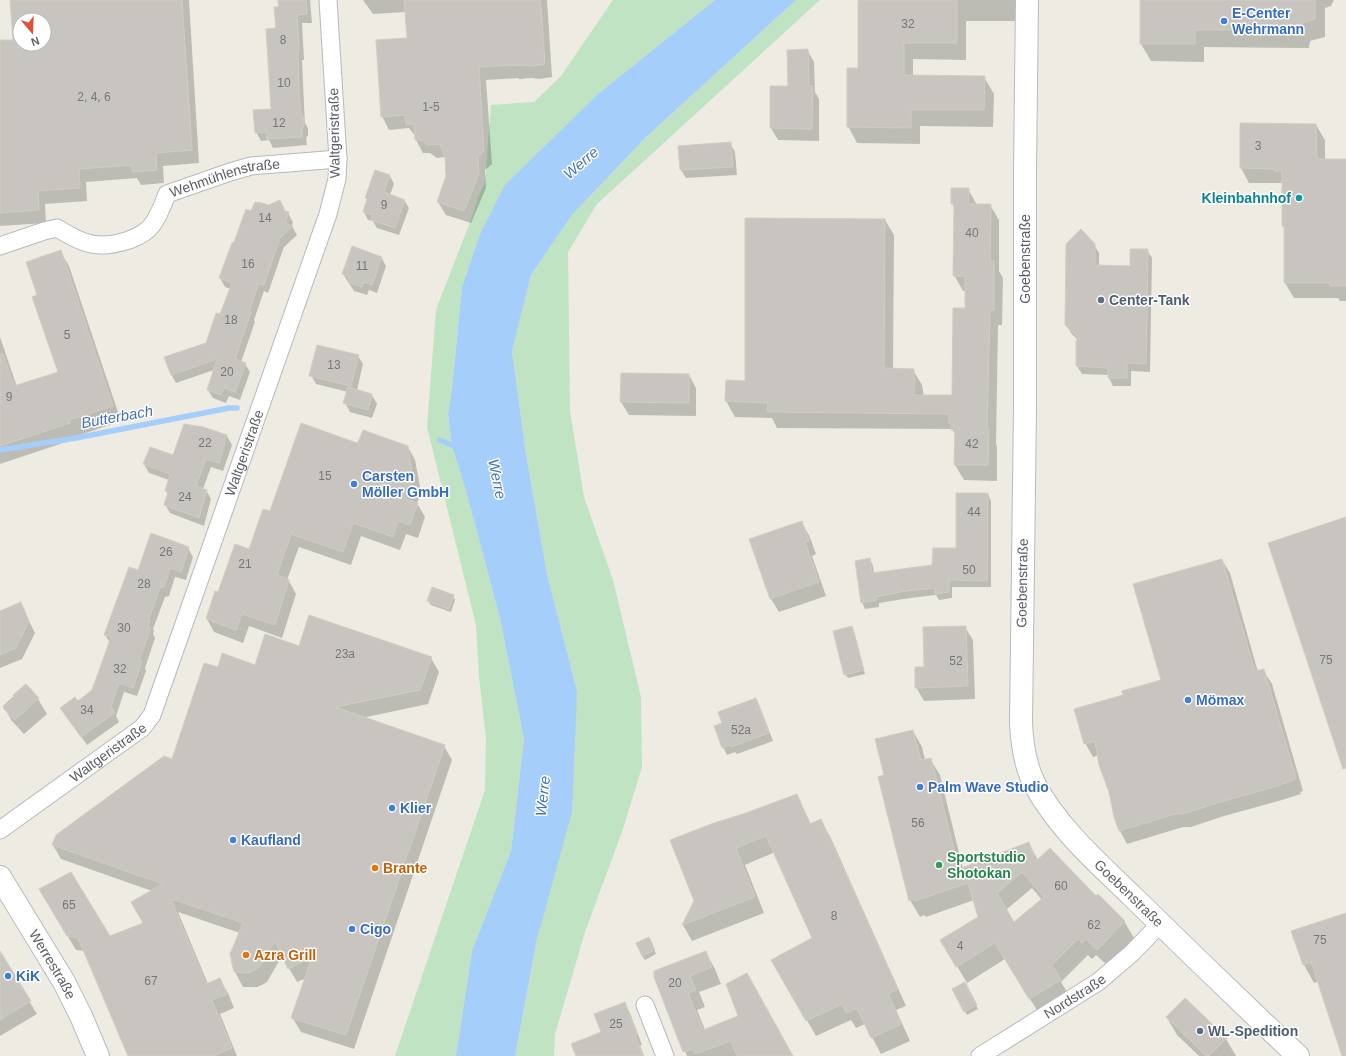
<svg xmlns="http://www.w3.org/2000/svg" width="1346" height="1056" font-family="Helvetica,sans-serif">
	<rect width="100%" height="100%" fill="#edebe2"/>
	<!-- green -->
	<g fill="#c0e3c3">
		<path d="M 613,0 L 715,0 L 598,94 L 506,185 L 480,234 L 462,287 L 452,389 L 448,414 L 452,446 L 466,491 L 500,618 L 524,739 L 511,851 L 472,951 L 456,1056 L 395,1056 L 485,790 L 486,738 L 479,677 L 476,625 L 427,427 L 436,310 L 472,217 L 478,198 L 485,182 L 491,105 L 534,102 L 561,76 Z"/>
		<path d="M 796,0 L 820,0 L 597,204 L 568,252 L 570,411 L 584,497 L 613,580 L 641,697 L 642,767 L 623,829 L 585,932 L 555,1034 L 554,1056 L 515,1056 L 537,939 L 577,691 L 547,574 L 526,454 L 512,351 L 531,275 L 572,215 L 644,139 Z"/>
	</g>
	<!-- water -->
	<path fill="#a5cefa" d="M 715,0 L 796,0 L 644,139 L 572,215 L 531,275 L 512,351 L 526,454 L 547,574 L 577,691 L 572,812 L 537,939 L 515,1056 L 456,1056 L 472,951 L 511,851 L 524,739 L 500,618 L 466,491 L 452,446 L 448,414 L 452,389 L 462,287 L 480,234 L 505,185 L 598,94 Z"/>
	<!-- shadow -->
	<g fill="#0003" fill-rule="evenodd">
		<path d="M 11,0 L 189,0 L 199,163 L 163,166 L 164,183 L 141,185 L 137,178 L 86,182 L 87,201 L 45,204 L 46,223 L 0,226 L 0,41 L 14,41 ZM 20,20 L 44,20 L 44,44 L 20,44 Z"/>
		<path d="M 279,0 L 310,0 L 312,23 L 302,23 L 304,60 L 302,60 L 304,104 L 305,123 L 308,128 L 308,135 L 306,138 L 307,145 L 273,148 L 269,140 L 261,141 L 256,132 L 272,110 Z"/>
		<path d="M 363,0 L 547,0 L 552,77 L 540,79 L 531,78 L 519,79 L 518,78 L 486,80 L 492,164 L 485,170 L 486,188 L 471,223 L 446,215 L 438,202 L 447,177 L 445,157 L 437,158 L 430,153 L 423,153 L 416,140 L 416,137 L 409,128 L 389,130 L 382,116 L 408,39 L 406,12 L 373,14 Z"/>
		<path d="M 859,0 L 1015,0 L 1015,21 L 966,21 L 966,60 L 913,59 L 913,77 L 984,77 L 994,94 L 993,127 L 920,126 L 920,144 L 857,143 L 848,126 L 859,69 Z"/>
		<path d="M 1141,0 L 1334,0 L 1331,6 L 1325,8 L 1325,37 L 1310,41 L 1309,48 L 1204,47 L 1204,62 L 1151,61 L 1141,44 Z"/>
		<path d="M 807,50 L 814,62 L 815,92 L 819,99 L 819,141 L 778,140 L 771,128 L 771,87 L 789,87 Z"/>
		<path d="M 1241,124 L 1316,125 L 1325,140 L 1325,160 L 1346,160 L 1346,301 L 1340,301 L 1338,298 L 1294,298 L 1285,283 L 1285,229 L 1283,226 L 1282,183 L 1249,183 L 1241,168 Z"/>
		<path d="M 730,143 L 735,152 L 737,175 L 686,178 L 681,170 Z"/>
		<path d="M 376,172 L 390,176 L 394,184 L 390,195 L 404,200 L 409,208 L 399,235 L 377,228 L 373,221 L 368,220 L 364,212 L 368,201 L 366,198 Z"/>
		<path d="M 968,189 L 977,205 L 990,205 L 999,220 L 999,271 L 1003,278 L 1002,325 L 998,325 L 996,444 L 997,446 L 997,481 L 964,480 L 955,465 L 956,436 L 952,429 L 777,428 L 772,418 L 735,417 L 726,401 L 727,381 L 746,382 L 885,220 L 894,235 L 893,370 L 913,370 L 922,385 L 924,396 L 953,396 L 966,309 L 966,291 L 963,291 L 954,275 L 955,209 L 952,203 Z"/>
		<path d="M 285,212 L 288,213 L 293,222 L 292,226 L 297,235 L 284,247 L 268,293 L 264,291 L 254,320 L 255,322 L 241,362 L 245,364 L 250,372 L 240,400 L 229,396 L 226,403 L 213,398 L 208,390 L 214,370 L 176,383 L 171,374 L 207,343 L 221,316 L 231,289 L 225,287 L 220,278 L 232,244 L 235,243 L 252,213 Z"/>
		<path d="M 1094,245 L 1099,253 L 1099,266 L 1131,267 L 1147,250 L 1152,258 L 1150,372 L 1131,371 L 1131,386 L 1113,386 L 1109,378 L 1109,375 L 1082,374 L 1077,366 L 1078,340 L 1071,333 L 1066,324 Z"/>
		<path d="M 60,251 L 69,266 L 121,421 L 77,436 L 78,438 L 0,464 L 0,337 L 17,387 L 59,373 L 38,296 Z"/>
		<path d="M 381,257 L 386,266 L 377,293 L 369,290 L 367,295 L 354,291 L 343,274 Z"/>
		<path d="M 358,356 L 363,364 L 357,390 L 372,395 L 377,404 L 372,418 L 350,412 L 345,403 L 348,392 L 316,384 L 311,375 Z"/>
		<path d="M 689,375 L 696,388 L 696,416 L 629,415 L 621,402 Z"/>
		<path d="M 227,436 L 232,445 L 223,471 L 211,467 L 203,489 L 206,490 L 211,499 L 204,526 L 170,513 L 165,504 L 168,495 L 166,491 L 169,480 L 149,473 L 144,464 L 174,456 Z"/>
		<path d="M 354,443 L 408,447 L 415,460 L 421,492 L 417,503 L 425,517 L 418,538 L 406,534 L 400,550 L 361,536 L 351,565 L 299,547 L 287,580 L 289,581 L 296,594 L 282,638 L 249,626 L 243,643 L 214,632 L 207,619 L 219,594 L 250,550 L 271,512 Z"/>
		<path d="M 988,494 L 991,501 L 991,587 L 952,587 L 952,598 L 939,600 L 936,595 L 910,598 L 879,603 L 879,607 L 865,609 L 862,602 L 870,559 L 873,566 L 874,574 L 933,566 L 957,549 Z"/>
		<path d="M 801,522 L 809,535 L 816,554 L 812,556 L 826,596 L 779,612 L 771,599 L 751,539 Z"/>
		<path d="M 188,548 L 193,557 L 186,580 L 175,577 L 169,596 L 165,597 L 153,629 L 154,631 L 153,634 L 155,638 L 145,668 L 146,671 L 137,696 L 124,692 L 116,716 L 119,722 L 87,745 L 61,708 L 77,702 L 93,690 L 110,643 L 105,635 L 139,571 Z"/>
		<path d="M 1222,560 L 1230,573 L 1258,672 L 1264,671 L 1272,684 L 1303,791 L 1300,792 L 1301,794 L 1282,800 L 1224,816 L 1191,827 L 1183,827 L 1127,844 L 1120,831 L 1099,755 L 1093,757 L 1085,743 L 1125,695 L 1162,681 Z"/>
		<path d="M 453,596 L 455,600 L 451,612 L 431,605 L 428,601 Z"/>
		<path d="M 20,603 L 35,633 L 22,659 L 0,668 L 0,612 Z"/>
		<path d="M 852,627 L 854,631 L 865,674 L 848,678 L 845,674 Z"/>
		<path d="M 965,627 L 973,640 L 975,699 L 924,701 L 916,687 Z"/>
		<path d="M 299,647 L 431,658 L 439,672 L 428,704 L 362,718 L 444,746 L 452,760 L 354,1049 L 301,1032 L 292,1017 L 306,978 L 297,982 L 282,956 L 267,982 L 262,985 L 257,987 L 243,987 L 235,972 L 231,954 L 240,933 L 178,912 L 208,984 L 219,979 L 228,993 L 234,1008 L 220,1014 L 237,1056 L 129,1056 L 85,951 L 76,950 L 48,904 L 110,937 L 144,923 L 152,891 L 61,859 L 53,845 L 172,760 L 218,669 L 255,666 Z"/>
		<path d="M 26,685 L 38,699 L 47,714 L 24,734 L 12,721 L 3,706 Z"/>
		<path d="M 756,699 L 760,707 L 773,741 L 737,754 L 735,752 L 727,755 L 723,747 L 724,723 Z"/>
		<path d="M 913,731 L 922,747 L 925,760 L 930,759 L 940,775 L 963,869 L 1029,844 L 1038,860 L 1096,898 L 1124,921 L 1134,938 L 1107,965 L 1096,955 L 1092,959 L 1088,955 L 1061,982 L 1070,997 L 1040,1015 L 1005,959 L 967,983 L 951,956 L 979,918 L 974,900 L 926,917 L 924,915 L 920,917 L 910,900 L 885,776 ZM 1032,888 L 1042,900 L 1013,923 L 1006,910 Z"/>
		<path d="M 796,795 L 811,824 L 820,820 L 830,836 L 906,1006 L 896,1010 L 910,1041 L 881,1054 L 865,1024 L 856,1028 L 851,1020 L 816,1036 L 773,961 L 814,939 L 775,852 L 745,865 L 764,913 L 692,941 L 683,925 L 695,901 L 744,815 Z"/>
		<path d="M 1346,914 L 1346,1056 L 1345,1056 L 1319,981 L 1314,983 L 1304,965 L 1292,932 Z"/>
		<path d="M 651,942 L 656,954 L 645,960 L 642,956 Z"/>
		<path d="M 706,952 L 715,969 L 721,984 L 699,992 L 705,1007 L 697,1010 L 705,1030 L 792,1056 L 687,1056 L 655,977 Z"/>
		<path d="M 0,953 L 37,1014 L 0,1036 Z"/>
		<path d="M 965,984 L 978,1009 L 967,1015 L 953,990 Z"/>
		<path d="M 624,1003 L 630,1013 L 642,1045 L 640,1045 L 644,1056 L 577,1056 L 602,1033 Z"/>
		<path d="M 1167,1018 L 1226,1039 L 1236,1056 L 1199,1056 L 1177,1035 Z"/>
	</g>
	<g fill="none" stroke-linecap="round" stroke-linejoin="round">
		<!-- stream -->
		<g stroke="#a5cefa" stroke-width="5.5">
			<path d="M 440,440 L 458,448"/>
			<path d="M 0,450 L 76,438 L 229,408 L 237,408"/>
		</g>
	</g>
	<!-- building -->
	<g fill="#c8c5c0" stroke="#d1cdc1" fill-rule="evenodd">
		<path d="M 10,0 L 182,0 L 192,150 L 156,153 L 157,170 L 132,172 L 132,165 L 79,169 L 80,188 L 38,191 L 39,210 L 0,213 L 0,40 L 13,40 ZM 20,20 L 44,20 L 44,44 L 20,44 Z"/>
		<path d="M 278,0 L 306,0 L 307,14 L 297,15 L 299,52 L 298,52 L 299,94 L 301,114 L 304,118 L 304,125 L 302,129 L 302,137 L 267,139 L 267,132 L 255,133 L 253,110 L 271,109 L 266,29 L 276,28 L 274,7 L 279,7 Z"/>
		<path d="M 404,0 L 540,0 L 542,20 L 545,64 L 531,66 L 523,65 L 510,66 L 510,65 L 479,67 L 484,151 L 478,157 L 479,174 L 464,211 L 437,202 L 446,176 L 445,158 L 440,144 L 428,145 L 421,140 L 415,140 L 414,124 L 406,124 L 405,115 L 381,117 L 376,40 L 407,38 Z"/>
		<path d="M 858,0 L 957,0 L 957,43 L 904,43 L 904,75 L 985,76 L 984,110 L 911,110 L 911,128 L 847,127 L 847,68 L 858,68 Z"/>
		<path d="M 1140,0 L 1315,0 L 1315,19 L 1300,24 L 1300,30 L 1195,30 L 1195,44 L 1140,44 Z"/>
		<path d="M 808,49 L 809,86 L 813,86 L 812,129 L 770,128 L 770,86 L 788,86 L 787,50 Z"/>
		<path d="M 1240,123 L 1316,124 L 1317,159 L 1346,159 L 1346,286 L 1330,286 L 1330,283 L 1284,283 L 1284,226 L 1282,226 L 1282,171 L 1274,171 L 1274,169 L 1240,168 Z"/>
		<path d="M 731,142 L 733,167 L 680,170 L 678,146 Z"/>
		<path d="M 375,170 L 390,175 L 384,192 L 405,200 L 395,228 L 371,220 L 373,215 L 363,212 L 367,199 L 365,198 Z"/>
		<path d="M 951,188 L 969,188 L 968,204 L 991,204 L 990,262 L 994,261 L 994,310 L 990,310 L 987,429 L 989,429 L 988,465 L 954,465 L 955,430 L 951,430 L 951,424 L 949,423 L 949,414 L 767,412 L 768,403 L 725,401 L 726,380 L 745,381 L 745,218 L 885,219 L 884,368 L 914,369 L 914,377 L 915,377 L 914,395 L 952,395 L 953,308 L 965,308 L 965,276 L 953,276 L 954,204 L 951,204 Z"/>
		<path d="M 280,200 L 285,211 L 289,212 L 285,223 L 293,226 L 280,238 L 264,285 L 259,283 L 249,312 L 251,312 L 235,359 L 246,363 L 235,392 L 224,388 L 221,395 L 207,390 L 217,359 L 171,375 L 164,357 L 206,343 L 216,313 L 220,314 L 232,283 L 219,278 L 232,243 L 234,242 L 246,209 L 251,211 L 255,202 L 258,203 L 258,202 L 269,205 Z"/>
		<path d="M 1081,229 L 1095,244 L 1095,265 L 1130,266 L 1130,249 L 1148,249 L 1146,364 L 1127,363 L 1127,378 L 1108,378 L 1108,368 L 1076,366 L 1076,341 L 1079,338 L 1065,325 L 1066,244 Z"/>
		<path d="M 352,246 L 382,257 L 372,285 L 364,282 L 362,287 L 348,282 L 349,277 L 342,274 Z"/>
		<path d="M 61,250 L 113,406 L 69,420 L 70,423 L 0,446 L 0,354 L 3,354 L 14,386 L 58,372 L 32,297 L 37,295 L 26,262 Z"/>
		<path d="M 317,345 L 359,355 L 351,386 L 309,376 Z"/>
		<path d="M 621,373 L 689,374 L 689,403 L 620,402 Z"/>
		<path d="M 348,387 L 372,394 L 368,410 L 343,403 Z"/>
		<path d="M 301,423 L 354,442 L 358,443 L 363,430 L 408,446 L 413,478 L 406,499 L 418,503 L 410,525 L 398,521 L 393,537 L 353,523 L 343,552 L 291,534 L 277,575 L 289,580 L 275,625 L 242,614 L 236,630 L 206,619 L 215,591 L 218,592 L 235,544 L 249,549 L 263,509 L 270,511 Z"/>
		<path d="M 184,424 L 203,427 L 227,435 L 219,463 L 206,459 L 196,486 L 207,490 L 199,518 L 164,505 L 168,492 L 165,491 L 170,474 L 143,464 L 150,447 L 173,455 Z"/>
		<path d="M 956,493 L 988,493 L 987,581 L 949,580 L 949,592 L 935,594 L 935,588 L 906,591 L 876,597 L 876,600 L 861,603 L 855,561 L 870,558 L 872,573 L 932,565 L 933,548 L 956,548 Z"/>
		<path d="M 1346,517 L 1346,768 L 1343,769 L 1268,543 Z"/>
		<path d="M 802,521 L 809,541 L 805,542 L 819,582 L 770,599 L 749,539 Z"/>
		<path d="M 151,533 L 189,547 L 181,572 L 170,568 L 164,587 L 160,588 L 148,621 L 150,621 L 148,627 L 151,628 L 139,660 L 142,661 L 133,688 L 119,683 L 111,707 L 115,713 L 81,737 L 60,708 L 75,697 L 78,701 L 92,690 L 111,637 L 104,635 L 129,567 L 138,570 Z"/>
		<path d="M 1222,559 L 1255,671 L 1264,669 L 1296,778 L 1293,779 L 1294,780 L 1274,787 L 1217,803 L 1183,814 L 1175,814 L 1119,831 L 1114,817 L 1109,792 L 1099,765 L 1095,741 L 1084,744 L 1074,709 L 1123,695 L 1122,691 L 1161,680 L 1133,584 Z"/>
		<path d="M 432,587 L 454,595 L 449,609 L 427,601 Z"/>
		<path d="M 21,602 L 29,621 L 16,648 L 0,655 L 0,611 Z"/>
		<path d="M 309,615 L 432,657 L 420,690 L 335,707 L 445,745 L 346,1035 L 291,1018 L 312,957 L 288,969 L 275,941 L 259,967 L 254,971 L 248,973 L 234,972 L 230,954 L 243,923 L 171,899 L 206,984 L 220,978 L 227,994 L 212,1000 L 232,1048 L 213,1056 L 128,1056 L 78,938 L 67,936 L 39,889 L 71,872 L 110,936 L 143,923 L 131,902 L 163,884 L 52,845 L 56,835 L 164,756 L 172,759 L 204,663 L 218,667 L 222,653 L 255,665 L 265,634 L 299,646 Z"/>
		<path d="M 852,626 L 864,670 L 844,675 L 833,631 Z"/>
		<path d="M 966,626 L 968,686 L 915,688 L 915,667 L 924,667 L 923,627 Z"/>
		<path d="M 26,684 L 39,698 L 15,720 L 3,708 L 15,697 L 13,695 Z"/>
		<path d="M 756,698 L 769,733 L 731,747 L 730,745 L 722,748 L 714,726 L 722,723 L 718,712 Z"/>
		<path d="M 913,730 L 921,760 L 931,758 L 959,869 L 1029,842 L 1036,861 L 1050,848 L 1096,896 L 1098,894 L 1125,921 L 1097,950 L 1086,939 L 1082,943 L 1078,939 L 1052,965 L 1061,980 L 1029,999 L 995,943 L 956,967 L 940,940 L 978,917 L 968,883 L 915,901 L 915,899 L 909,901 L 878,777 L 884,775 L 875,739 ZM 1022,872 L 1044,897 L 1014,922 L 997,893 Z"/>
		<path d="M 797,794 L 810,824 L 821,819 L 898,989 L 888,994 L 902,1024 L 871,1038 L 857,1008 L 846,1013 L 842,1004 L 806,1021 L 771,960 L 812,938 L 766,836 L 736,848 L 755,897 L 682,925 L 694,901 L 670,840 L 714,823 L 743,814 Z"/>
		<path d="M 1346,913 L 1346,1056 L 1342,1056 L 1311,962 L 1303,965 L 1291,931 Z"/>
		<path d="M 649,937 L 655,950 L 642,956 L 636,943 Z"/>
		<path d="M 0,951 L 31,1001 L 0,1020 Z"/>
		<path d="M 706,951 L 712,967 L 690,976 L 696,990 L 688,993 L 703,1030 L 738,1016 L 726,984 L 747,973 L 793,1056 L 737,1056 L 731,1041 L 695,1054 L 693,1049 L 683,1052 L 654,977 L 654,971 Z"/>
		<path d="M 965,982 L 977,1005 L 964,1012 L 952,989 Z"/>
		<path d="M 1185,998 L 1227,1038 L 1209,1056 L 1206,1056 L 1166,1017 Z"/>
		<path d="M 625,1002 L 637,1034 L 635,1035 L 643,1056 L 576,1056 L 571,1044 L 601,1032 L 594,1014 Z"/>
	</g>
	<g fill="none" stroke-linecap="round" stroke-linejoin="round">
		<!-- street casing -->
		<g stroke="#b8b9be" stroke-width="19">
			<g id="street">
				<path id="s1" d="M 0,246 L 44,231 L 57,228 C 84,245 99,250 129,240 C 137,237 148,231 152,225 C 159,216 163,204 167,194 L 230,172 L 251,166 L 338,159"/>
				<path id="s2" d="M 0,830 L 142,728 L 152,715 L 328,214 L 337,179 L 338,159 L 328,0"/>
				<path d="M 645,1005 L 665,1056"/>
				<path id="s3" d="M 980,1056 L 1098,982 L 1132,953 L 1160,924"/>
			</g>
		</g>
		<!-- secondary casing -->
		<g stroke="#b8bac0" stroke-width="24">
			<g id="secondary">
				<path id="s4" d="M 1027,0 L 1025,171 L 1025,407 L 1021,723 C 1022,745 1025,766 1035,785 C 1058,828 1097,862 1132,896 C 1187,950 1242,1003 1298,1056"/>
				<path id="s5" d="M 0,877 L 64,982 L 81,1016 L 98,1056"/>
			</g>
		</g>
		<!-- street -->
		<use href="#street" stroke="#fff" stroke-width="17"/>
		<!-- secondary -->
		<use href="#secondary" stroke="#fff" stroke-width="22"/>
	</g>
	<!-- markers -->
	<g fill="#3f7fe0" stroke="#fff" stroke-width="1.5">
		<circle cx="1224" cy="21" r="4"/>
		<circle cx="354" cy="484" r="4"/>
		<circle cx="1188" cy="700" r="4"/>
		<circle cx="920" cy="787" r="4"/>
		<circle cx="392" cy="808" r="4"/>
		<circle cx="233" cy="840" r="4"/>
		<circle cx="352" cy="929" r="4"/>
		<circle cx="8" cy="976" r="4"/>
	</g>
	<circle fill="#0f9aa8" stroke="#fff" stroke-width="1.5" cx="1299" cy="198" r="4"/>
	<g fill="#5c6f8a" stroke="#fff" stroke-width="1.5">
		<circle cx="1101" cy="300" r="4"/>
		<circle cx="1200" cy="1031" r="4"/>
	</g>
	<circle fill="#2e9e5b" stroke="#fff" stroke-width="1.5" cx="939" cy="865" r="4"/>
	<g fill="#e8710a" stroke="#fff" stroke-width="1.5">
		<circle cx="375" cy="868" r="4"/>
		<circle cx="246" cy="955" r="4"/>
	</g>
	<g text-anchor="middle" stroke-width="3" stroke-linejoin="round" paint-order="stroke">
		<!-- number labels -->
		<g font-size="12" fill="#76777a">
			<text x="908" y="28">32</text>
			<text x="283" y="44">8</text>
			<text x="284" y="87">10</text>
			<text x="94" y="101">2, 4, 6</text>
			<text x="431" y="111">1-5</text>
			<text x="279" y="127">12</text>
			<text x="1258" y="150">3</text>
			<text x="384" y="209">9</text>
			<text x="265" y="222">14</text>
			<text x="972" y="237">40</text>
			<text x="248" y="268">16</text>
			<text x="362" y="270">11</text>
			<text x="231" y="324">18</text>
			<text x="67" y="339">5</text>
			<text x="334" y="369">13</text>
			<text x="227" y="376">20</text>
			<text x="9" y="401">9</text>
			<text x="205" y="447">22</text>
			<text x="972" y="448">42</text>
			<text x="325" y="480">15</text>
			<text x="185" y="501">24</text>
			<text x="974" y="516">44</text>
			<text x="166" y="556">26</text>
			<text x="245" y="568">21</text>
			<text x="969" y="574">50</text>
			<text x="144" y="588">28</text>
			<text x="124" y="632">30</text>
			<text x="345" y="658">23a</text>
			<text x="1326" y="664">75</text>
			<text x="956" y="665">52</text>
			<text x="120" y="673">32</text>
			<text x="87" y="714">34</text>
			<text x="741" y="734">52a</text>
			<text x="918" y="827">56</text>
			<text x="1061" y="890">60</text>
			<text x="69" y="909">65</text>
			<text x="834" y="920">8</text>
			<text x="1094" y="929">62</text>
			<text x="1320" y="944">75</text>
			<text x="960" y="950">4</text>
			<text x="151" y="985">67</text>
			<text x="675" y="987">20</text>
			<text x="616" y="1028">25</text>
		</g>
		<!-- shop labels -->
		<g font-size="14" font-weight="bold" fill="#366cbe" stroke="#fff" text-anchor="start">
			<text x="1232" y="18">E-Center<tspan x="1232" dy="16">Wehrmann</tspan></text>
			<text x="362" y="481">Carsten<tspan x="362" dy="16">Möller GmbH</tspan></text>
			<text x="1196" y="705">Mömax</text>
			<text x="928" y="792">Palm Wave Studio</text>
			<text x="400" y="813">Klier</text>
			<text x="241" y="845">Kaufland</text>
			<text x="360" y="934">Cigo</text>
			<text x="16" y="981">KiK</text>
		</g>
		<!-- street labels -->
		<g font-size="14" fill="#5b5d62" stroke="#fff">
			<text transform="translate(334 133) rotate(-91)" y="5">Waltgeristraße</text>
			<text dy="5" stroke="none"><textPath href="#s1" startOffset="259">Wehmühlenstraße</textPath></text>
			<text transform="translate(1025 259) rotate(-90)" y="5">Goebenstraße</text>
			<text dy="5" stroke="none"><textPath href="#s2" startOffset="469">Waltgeristraße</textPath></text>
			<text transform="translate(1022 583) rotate(-89)" y="5">Goebenstraße</text>
			<text dy="5" stroke="none"><textPath href="#s2" startOffset="133">Waltgeristraße</textPath></text>
			<text dy="5" stroke="none"><textPath href="#s4" startOffset="931">Goebenstraße</textPath></text>
			<text dy="5" stroke="none"><textPath href="#s5" startOffset="102">Werrestraße</textPath></text>
			<text dy="5" stroke="none"><textPath href="#s3" startOffset="112">Nordstraße</textPath></text>
		</g>
		<!-- culture labels -->
		<g font-size="14" font-weight="bold" fill="#0d838f" stroke="#fff" text-anchor="end">
			<text x="1291" y="203">Kleinbahnhof</text>
		</g>
		<!-- service labels -->
		<g font-size="14" font-weight="bold" fill="#4e5e75" stroke="#fff" text-anchor="start">
			<text x="1109" y="305">Center-Tank</text>
			<text x="1208" y="1036">WL-Spedition</text>
		</g>
		<!-- leisure labels -->
		<g font-size="14" font-weight="bold" fill="#27864d" stroke="#fff" text-anchor="start">
			<text x="947" y="862">Sportstudio<tspan x="947" dy="16">Shotokan</tspan></text>
		</g>
		<!-- food labels -->
		<g font-size="14" font-weight="bold" fill="#c56008" stroke="#fff" text-anchor="start">
			<text x="383" y="873">Brante</text>
			<text x="254" y="960">Azra Grill</text>
		</g>
		<!-- water labels -->
		<g font-size="15" font-style="italic" fill="#4673b3" stroke="#fff">
			<text transform="translate(581 163) rotate(-41)" y="5">Werre</text>
			<text transform="translate(117 417) rotate(-10)" y="5">Butterbach</text>
			<text transform="translate(497 479) rotate(78)" y="5">Werre</text>
			<text transform="translate(543 796) rotate(-84)" y="5">Werre</text>
		</g>
	</g>
	<!-- north arrow -->
	<g transform="translate(32 32) rotate(161)"><circle r="19" fill="#ffffff" stroke="#bdbec0"/>
	<path d="M0-3L7 15L0 10L-7 15Z" fill="#df5036"/>
	<text y="-6" font-size="11" font-weight="bold" text-anchor="middle" fill="#5b5d62">N</text>
	</g>
</svg>
